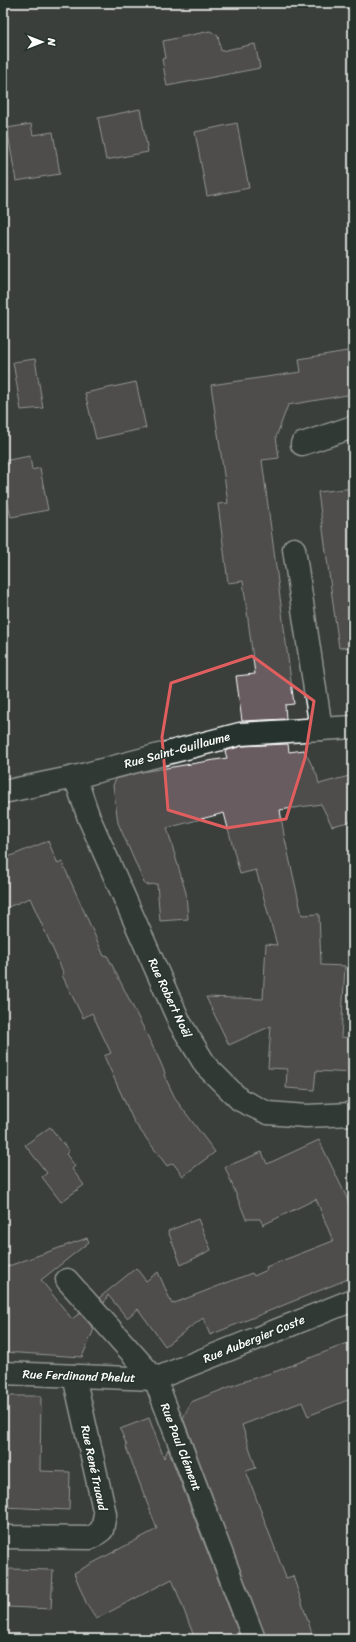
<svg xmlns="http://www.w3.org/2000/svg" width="356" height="1642" font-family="Sriracha,sans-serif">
	<rect width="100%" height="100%" fill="#3a3f3c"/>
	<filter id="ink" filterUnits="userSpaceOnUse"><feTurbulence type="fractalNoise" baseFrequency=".025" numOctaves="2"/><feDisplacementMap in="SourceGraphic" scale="8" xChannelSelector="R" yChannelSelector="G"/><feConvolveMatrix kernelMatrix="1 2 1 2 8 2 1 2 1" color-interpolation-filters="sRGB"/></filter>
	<g filter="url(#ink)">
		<!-- building -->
		<g fill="#675c60" stroke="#fff">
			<path d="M 210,31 L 218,36 L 221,51 L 255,44 L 260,68 L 167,86 L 162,59 L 166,58 L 163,41 Z"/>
			<path d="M 140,109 L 148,152 L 106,160 L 98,118 Z"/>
			<path d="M 237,123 L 249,188 L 207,196 L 195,132 Z"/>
			<path d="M 31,124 L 33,135 L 53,132 L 60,174 L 16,181 L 7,128 Z"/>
			<path d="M 353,350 L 353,394 L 288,405 L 276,437 L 279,458 L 262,460 L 294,704 L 285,705 L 286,719 L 242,721 L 236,676 L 255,674 L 243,581 L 228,583 L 218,504 L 228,503 L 211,385 L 301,372 L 299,359 Z"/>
			<path d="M 35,359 L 43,408 L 21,410 L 13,362 Z"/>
			<path d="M 136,382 L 146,428 L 96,439 L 85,393 Z"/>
			<path d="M 30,456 L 32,470 L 40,468 L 48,510 L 11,517 L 8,504 L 3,505 L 3,461 Z"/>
			<path d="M 353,488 L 353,647 L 339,648 L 318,492 Z"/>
			<path d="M 288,744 L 289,752 L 304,750 L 317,775 L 319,784 L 353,775 L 353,821 L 332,826 L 321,804 L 280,810 L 284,835 L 302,915 L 319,914 L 321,965 L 345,966 L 341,1037 L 353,1038 L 353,1073 L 316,1071 L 314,1090 L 286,1088 L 287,1069 L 268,1068 L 271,1026 L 229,1045 L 206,997 L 263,999 L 266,944 L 277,945 L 256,870 L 240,874 L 224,813 L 167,828 L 186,893 L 188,919 L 160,921 L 157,884 L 145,885 L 118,823 L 113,785 L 116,779 L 142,772 L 227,758 L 225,751 L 242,746 Z"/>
			<path d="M 48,841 L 58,864 L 62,862 L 104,956 L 107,955 L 159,1059 L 165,1073 L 164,1075 L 176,1100 L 215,1152 L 183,1176 L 173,1163 L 167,1166 L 134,1122 L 104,1056 L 111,1053 L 92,1013 L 83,1018 L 62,975 L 64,974 L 30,898 L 3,909 L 3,859 Z"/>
			<path d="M 50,1127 L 69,1151 L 66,1154 L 75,1166 L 72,1169 L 84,1185 L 61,1202 L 42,1177 L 47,1173 L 25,1145 Z"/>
			<path d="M 319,1140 L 347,1198 L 353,1214 L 353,1288 L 348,1279 L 210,1335 L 203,1318 L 165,1346 L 138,1309 L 127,1318 L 108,1295 L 104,1303 L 99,1298 L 136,1268 L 146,1281 L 158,1272 L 172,1304 L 252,1273 L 254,1276 L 267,1270 L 266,1267 L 333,1241 L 316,1199 L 263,1225 L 260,1219 L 246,1219 L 225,1167 L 262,1152 L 267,1164 Z"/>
			<path d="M 198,1219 L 211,1250 L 181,1265 L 168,1231 Z"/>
			<path d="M 87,1238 L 89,1242 L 41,1280 L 72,1319 L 80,1313 L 94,1329 L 82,1357 L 3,1352 L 3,1268 Z"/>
			<path d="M 353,1341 L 353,1398 L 308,1416 L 302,1402 L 242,1425 L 256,1468 L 246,1471 L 286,1578 L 293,1576 L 314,1639 L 266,1639 L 183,1418 L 191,1402 L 242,1382 L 277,1371 Z"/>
			<path d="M 3,1396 L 41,1396 L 40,1471 L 70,1472 L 69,1510 L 3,1507 Z"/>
			<path d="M 149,1418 L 164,1458 L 168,1449 L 241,1639 L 195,1639 L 172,1579 L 96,1619 L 87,1605 L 74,1573 L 157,1529 L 126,1447 L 127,1446 L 120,1429 Z"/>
			<path d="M 9,1569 L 53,1570 L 51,1609 L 8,1607 Z"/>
		</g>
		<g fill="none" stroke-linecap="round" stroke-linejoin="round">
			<!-- minor casing -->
			<g stroke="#fff" stroke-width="25">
				<g id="minor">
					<path d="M 302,444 L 353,427"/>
					<path d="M 294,549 L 321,729"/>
					<path d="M 75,777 L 89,818 L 180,1023 L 206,1066 L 240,1100 L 268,1113 L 306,1116 L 353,1114"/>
					<path d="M 3,792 L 75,777 L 240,734 L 353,727"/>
					<path d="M 67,1280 L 155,1379 L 254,1639"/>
					<path d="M 3,1373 L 155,1379 L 353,1300"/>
					<path d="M 3,1537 L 91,1538 L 102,1530 L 105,1514 L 74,1376"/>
				</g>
			</g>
			<!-- minor -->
			<use href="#minor" stroke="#26332d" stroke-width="22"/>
		</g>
	</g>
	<!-- marked area -->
	<path d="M0 0H356V1642H0ZM 252,656 L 314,701 L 305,758 L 286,819 L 227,828 L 168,810 L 162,737 L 171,683 Z" fill="#3a3f3c" fill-opacity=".55" fill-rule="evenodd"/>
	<path fill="none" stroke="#e05e5e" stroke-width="3" stroke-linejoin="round" d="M 252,656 L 314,701 L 305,758 L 286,819 L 227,828 L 168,810 L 162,737 L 171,683 Z"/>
	<g text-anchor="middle" stroke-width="3" stroke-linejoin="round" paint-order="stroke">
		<!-- street labels -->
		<g font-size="12" fill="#fff" stroke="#26332d">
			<text transform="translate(177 750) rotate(-15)" y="4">Rue Saint-Guillaume</text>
			<text transform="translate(170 998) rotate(65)" y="4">Rue Robert Noël</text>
			<text transform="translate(254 1339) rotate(-22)" y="4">Rue Aubergier Coste</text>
			<text transform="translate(79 1376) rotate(2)" y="4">Rue Ferdinand Phelut</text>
			<text transform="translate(181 1447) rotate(69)" y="4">Rue Paul Clément</text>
			<text transform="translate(94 1468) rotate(78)" y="4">Rue René Truaud</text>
		</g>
	</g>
	<!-- margin -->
	<rect width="356" height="1642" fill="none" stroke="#26332d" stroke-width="16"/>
	<rect x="8" y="8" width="340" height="1626" fill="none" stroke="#fff" stroke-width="1.5" filter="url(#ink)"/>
	<!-- north arrow -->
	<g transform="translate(42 42) rotate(90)" stroke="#26332d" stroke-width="3" paint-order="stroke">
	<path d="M0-3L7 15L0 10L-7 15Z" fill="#ffffff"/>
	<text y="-6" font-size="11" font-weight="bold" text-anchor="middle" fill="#ffffff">N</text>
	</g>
</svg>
